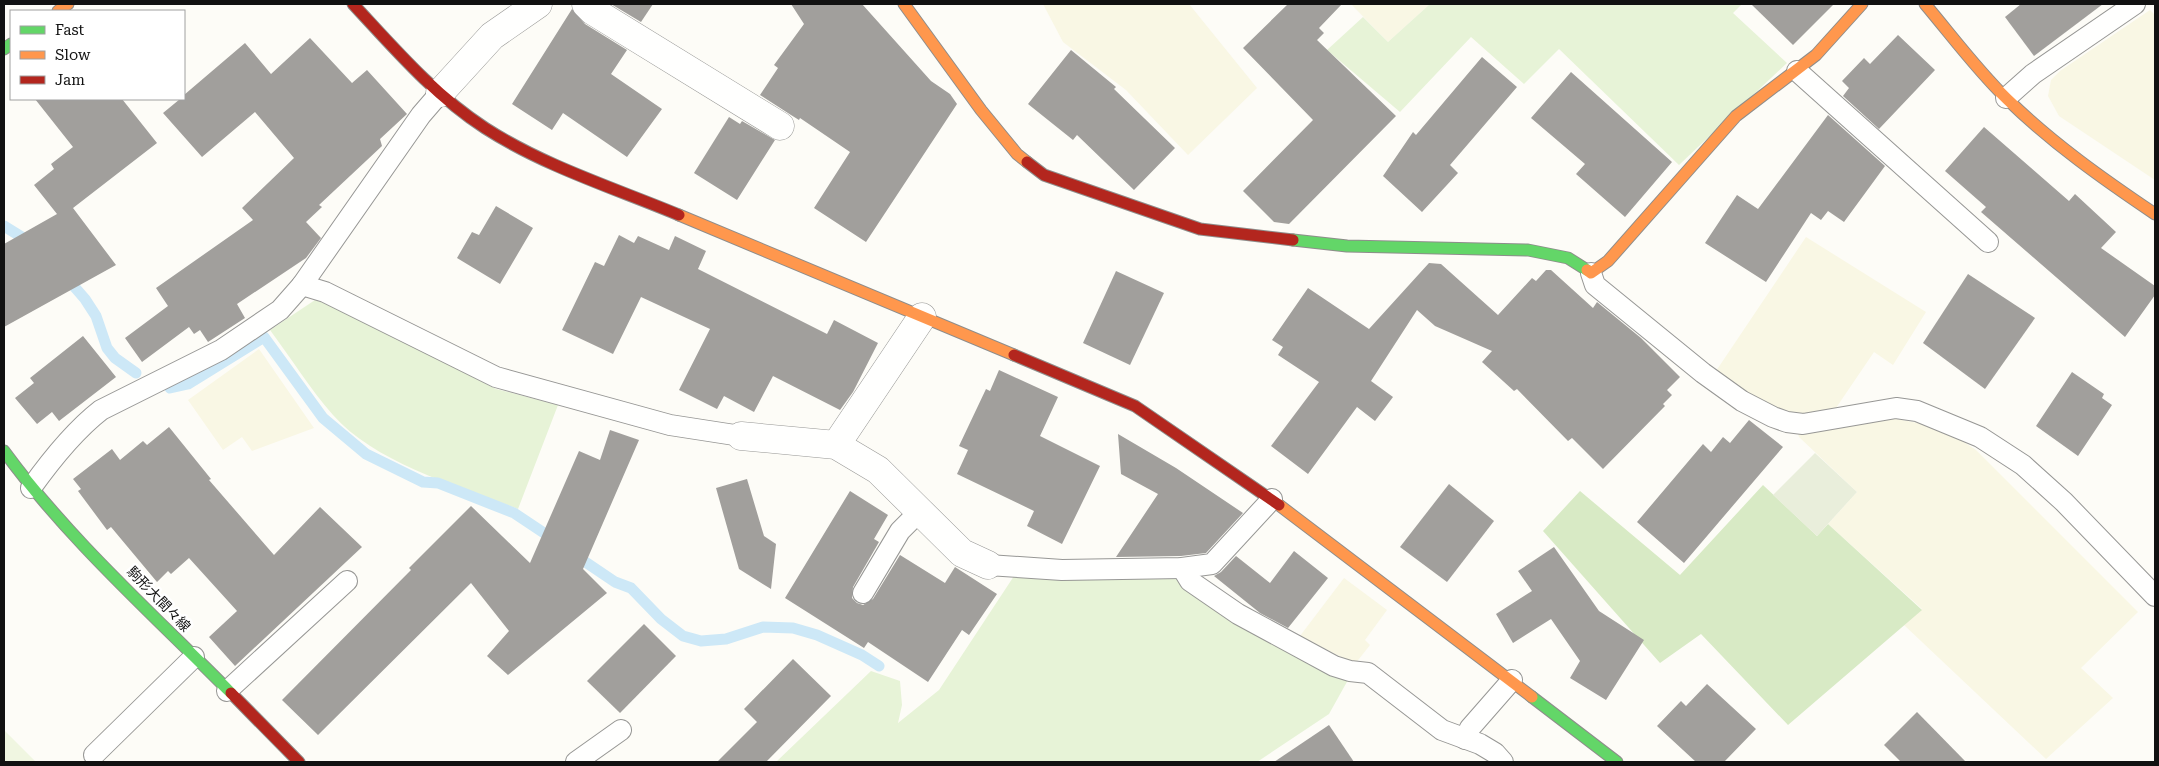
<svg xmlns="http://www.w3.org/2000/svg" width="2159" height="766" font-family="'Roboto Serif','Noto Sans JP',serif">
	<rect width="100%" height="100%" fill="#fdfcf7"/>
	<!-- farmland -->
	<g fill="#f9f7e4">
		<path d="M 1043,4 L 1189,4 L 1257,88 L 1188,155 L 1126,90 L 1063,42 Z"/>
		<path d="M 1351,4 L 1430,4 L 1388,42 Z"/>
		<path d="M 2150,10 L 2155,15 L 2155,180 L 2059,116 L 2048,96 L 2051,80 L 2060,71 Z"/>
		<path d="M 1806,237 L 1926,312 L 1893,365 L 1874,352 L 1836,408 L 1808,415 L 1793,414 L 1761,402 L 1716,371 Z"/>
		<path d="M 259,349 L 314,428 L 252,451 L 242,437 L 223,450 L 188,400 Z"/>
		<path d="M 1892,418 L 1928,425 L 1961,440 L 1976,450 L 2138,612 L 2081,668 L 2113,698 L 2046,759 L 1904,625 L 1922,609 L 1828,524 L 1857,492 L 1799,437 L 1797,430 Z"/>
		<path d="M 1344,578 L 1387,610 L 1365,640 L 1370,645 L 1355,664 L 1300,636 Z"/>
	</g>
	<!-- green -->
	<g fill="#e7f3d7">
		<path d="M 1430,4 L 1742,4 L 1733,13 L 1787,63 L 1679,165 L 1559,49 L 1524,84 L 1471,37 L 1400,112 L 1327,50 L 1363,17 L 1388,42 Z"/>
		<path d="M 315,300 L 338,308 L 496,389 L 558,405 L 518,509 C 460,487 375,463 333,415 C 310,389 291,358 270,330 Z"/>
		<path d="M 1014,576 L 1042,576 L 1043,579 L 1174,577 L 1230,616 L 1348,680 L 1329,714 L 1257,762 L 776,762 L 871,671 L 900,681 L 902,705 L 898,723 L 939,690 Z"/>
	</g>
	<!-- forest -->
	<path fill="#d8eac5" d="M 1763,485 L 1817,536 L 1828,524 L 1922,610 L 1788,725 L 1701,634 L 1660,663 L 1543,531 L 1580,491 L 1680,575 Z"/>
	<!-- cemetery -->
	<path fill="#e9eedb" d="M 1815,453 L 1857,492 L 1817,536 L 1773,495 Z"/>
	<!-- pitch -->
	<path fill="#f0f6e1" d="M 4,730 L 36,762 L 4,762 Z"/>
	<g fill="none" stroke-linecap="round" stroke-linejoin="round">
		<!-- stream -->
		<g stroke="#cde8f7" stroke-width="11">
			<path d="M 4,226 L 33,244"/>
			<path d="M 65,276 L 85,299 L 96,316 L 107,348 L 115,358 L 136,373"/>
			<path d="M 170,388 L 188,384 L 264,337 L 323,418 L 366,454 L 423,482 L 438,483 L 514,513 L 556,541"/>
			<path d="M 575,555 L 615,582 L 631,588 L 661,619 L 683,636 L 701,641 L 726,639 L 763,627 L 793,628 L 817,635 L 862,655 L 879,666"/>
		</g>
	</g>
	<!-- building -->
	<g fill="#a19f9c">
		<path d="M 611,4 L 653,4 L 641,22 Z"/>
		<path d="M 791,4 L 862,4 L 931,81 L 950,94 L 957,104 L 866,242 L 814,208 L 850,152 L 800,118 L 799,120 L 791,115 L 760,95 L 778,68 L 774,65 L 804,24 Z"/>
		<path d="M 1288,4 L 1342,4 L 1319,28 L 1324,33 L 1317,40 L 1396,116 L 1289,224 L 1274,222 L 1243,191 L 1313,120 L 1243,48 Z"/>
		<path d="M 1751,4 L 1834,4 L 1793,45 Z"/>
		<path d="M 2021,4 L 2103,4 L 2034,56 L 2005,17 Z"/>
		<path d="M 572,9 L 585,24 L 627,50 L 611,74 L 662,109 L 627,157 L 563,113 L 552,130 L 512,104 Z"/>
		<path d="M 1898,35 L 1935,70 L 1879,129 L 1843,96 L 1849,88 L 1842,81 L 1864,58 L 1870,64 Z"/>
		<path d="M 310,38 L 352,83 L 367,70 L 407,114 L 380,139 L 382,146 L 319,205 L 322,207 L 306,222 L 321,238 L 306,258 L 237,304 L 245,318 L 208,342 L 200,330 L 194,334 L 189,327 L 142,362 L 125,338 L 168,306 L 156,288 L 253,220 L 242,208 L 294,158 L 255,112 L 202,157 L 163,113 L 180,99 L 184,99 L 184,95 L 245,43 L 271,74 Z"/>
		<path d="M 1071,50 L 1116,87 L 1114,89 L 1175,148 L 1134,190 L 1077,135 L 1073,140 L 1028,104 Z"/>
		<path d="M 1482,57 L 1517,87 L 1450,165 L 1458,173 L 1422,212 L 1383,176 L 1413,132 L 1416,135 Z"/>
		<path d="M 1571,72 L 1672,162 L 1625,217 L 1576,174 L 1585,164 L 1531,118 Z"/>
		<path d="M 35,99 L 122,99 L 157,143 L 73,208 L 116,265 L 4,327 L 4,244 L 57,214 L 34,185 L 54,169 L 51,164 L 73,147 Z"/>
		<path d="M 1828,115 L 1885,166 L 1844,222 L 1828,211 L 1821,220 L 1811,213 L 1766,282 L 1705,243 L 1737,195 L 1758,209 Z"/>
		<path d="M 729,117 L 740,124 L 742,121 L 775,140 L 737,200 L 694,173 Z"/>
		<path d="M 1984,127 L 2069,201 L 2075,194 L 2116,232 L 2101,248 L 2155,286 L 2155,295 L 2125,337 L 1981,212 L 1986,207 L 1945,171 Z"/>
		<path d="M 496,206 L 533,228 L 500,284 L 457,258 L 472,232 L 479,235 Z"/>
		<path d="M 619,235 L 634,243 L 638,236 L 669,250 L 675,236 L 706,251 L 698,269 L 827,334 L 834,320 L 878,343 L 853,392 L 840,410 L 773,376 L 754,412 L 724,396 L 717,409 L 679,390 L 710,329 L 641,297 L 613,354 L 562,330 L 595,262 L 604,266 Z"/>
		<path d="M 1429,263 L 1441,264 L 1498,315 L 1532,278 L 1536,281 L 1546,270 L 1551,270 L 1593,308 L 1597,302 L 1641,338 L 1680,377 L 1667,390 L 1672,395 L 1663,404 L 1665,406 L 1603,469 L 1572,438 L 1568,441 L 1517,389 L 1514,391 L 1482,362 L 1492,351 L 1435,326 L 1417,310 L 1371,381 L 1393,397 L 1375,421 L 1357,407 L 1308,474 L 1271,446 L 1319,382 L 1278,355 L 1283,347 L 1272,340 L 1308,288 L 1369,329 Z"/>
		<path d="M 1116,271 L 1164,293 L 1130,365 L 1083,343 Z"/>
		<path d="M 1968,274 L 2035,318 L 1985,389 L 1923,343 Z"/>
		<path d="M 83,336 L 116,377 L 59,421 L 52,412 L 37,424 L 15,398 L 34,383 L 30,378 Z"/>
		<path d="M 999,370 L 1058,397 L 1040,436 L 1100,466 L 1062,544 L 1027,526 L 1034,511 L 957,474 L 968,450 L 959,446 L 986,389 L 990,391 Z"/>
		<path d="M 2072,372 L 2104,394 L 2102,398 L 2112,405 L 2078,456 L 2036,426 Z"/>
		<path d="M 1749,420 L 1783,447 L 1684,563 L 1637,522 L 1703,444 L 1711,452 L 1723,437 L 1730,443 Z"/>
		<path d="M 169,427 L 211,479 L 209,480 L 274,555 L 320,507 L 362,547 L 235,666 L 209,637 L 237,611 L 189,558 L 171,574 L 168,571 L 157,582 L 111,527 L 107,530 L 78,491 L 81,489 L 73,479 L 112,449 L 120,460 L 143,441 L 147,445 Z"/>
		<path d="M 610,430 L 639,440 L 583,569 L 607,593 L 508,675 L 487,656 L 509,631 L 471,583 L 318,735 L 282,700 L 411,570 L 409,568 L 471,506 L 530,563 L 579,451 L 600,460 Z"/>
		<path d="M 1118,434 L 1176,468 L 1243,513 L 1206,553 L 1181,556 L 1116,557 L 1158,494 L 1121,474 Z"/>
		<path d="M 747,479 L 764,536 L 776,544 L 771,589 L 739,569 L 716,488 Z"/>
		<path d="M 1449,484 L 1494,521 L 1447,582 L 1400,547 Z"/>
		<path d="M 850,491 L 888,515 L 874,539 L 879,542 L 853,587 L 852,598 L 857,603 L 863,605 L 873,599 L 900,555 L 945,583 L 955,567 L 997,594 L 969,635 L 962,630 L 928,682 L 868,642 L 864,648 L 785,598 Z"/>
		<path d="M 1554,547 L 1599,611 L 1644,640 L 1606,700 L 1570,678 L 1580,661 L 1551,619 L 1513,643 L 1496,614 L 1532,591 L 1518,571 Z"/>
		<path d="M 1294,551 L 1328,578 L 1288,628 L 1260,613 L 1214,576 L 1221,572 L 1236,556 L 1270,583 Z"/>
		<path d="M 644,624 L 676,656 L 620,713 L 587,681 Z"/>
		<path d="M 793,659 L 831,696 L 766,762 L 717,762 L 757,722 L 744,709 Z"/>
		<path d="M 1707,684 L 1756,729 L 1724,762 L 1696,762 L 1657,726 L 1681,701 L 1686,706 Z"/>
		<path d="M 1917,712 L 1966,762 L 1901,762 L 1884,745 Z"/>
		<path d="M 1329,725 L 1354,762 L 1274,762 Z"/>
	</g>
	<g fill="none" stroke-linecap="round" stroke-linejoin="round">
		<!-- lane casing -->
		<g stroke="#979795" stroke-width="22">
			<g id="lane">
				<path d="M 1797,71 L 1988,242"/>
				<path d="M 2006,98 L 2033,74 L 2135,4"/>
				<path d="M 1591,273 L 1595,285 L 1703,373 L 1742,401 L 1773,417 L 1787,422 L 1803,424 L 1896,408 L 1917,411 L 1980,437 L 2023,465 L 2064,502 L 2155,596"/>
				<path d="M 302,285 L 325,292 L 496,377 L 670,425 L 741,436"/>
				<path d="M 31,488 C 51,460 74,431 101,410 L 221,350 L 280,310 L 302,285 L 421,115 L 440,93"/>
				<path d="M 988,565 L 1062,570 L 1182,568 L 1212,564 L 1272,499"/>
				<path d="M 1182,568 L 1190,581 L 1238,614 L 1334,666 L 1350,671 L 1368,673 L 1442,730 L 1480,744 L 1495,753 L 1503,762"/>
				<path d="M 863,593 L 900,531 L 920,511"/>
				<path d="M 227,691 L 347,581"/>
				<path d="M 1465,739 L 1470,728 L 1512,680"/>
				<path d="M 94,755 L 194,657"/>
				<path d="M 576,762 L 621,730"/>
			</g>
		</g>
		<!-- street casing -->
		<g stroke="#979795" stroke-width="29">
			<g id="street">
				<path d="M 586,4 L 593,11 L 780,126"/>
				<path d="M 440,93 L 492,36 L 538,4"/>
				<path d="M 741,436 L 836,445 L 878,470 L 962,553 L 988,565"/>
				<path d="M 836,445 L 922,317"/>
			</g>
		</g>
		<!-- fast casing -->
		<g stroke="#8e8d8b" stroke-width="13">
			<g id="fast">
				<path d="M 4,49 L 11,44"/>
				<path d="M 1293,240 L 1347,246 L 1528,250 L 1568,258 L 1587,270"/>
				<path d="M 4,451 C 69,540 154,615 231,693"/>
				<path d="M 1532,697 L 1617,762"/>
			</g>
		</g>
		<!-- slow casing -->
		<g stroke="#8e8d8b" stroke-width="13">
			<g id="slow">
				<path d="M 904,4 L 981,110 L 1017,154 L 1027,162"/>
				<path d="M 1925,4 C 1952,36 1977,70 2007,99 C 2052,143 2103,179 2155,214"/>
				<path d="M 58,11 L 68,4"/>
				<path d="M 679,215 L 1014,355"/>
				<path d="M 1587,270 L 1591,273 L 1608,261 L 1736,116 L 1816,55 L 1862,4"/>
				<path d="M 1279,505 L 1532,697"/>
			</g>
		</g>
		<!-- jam casing -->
		<g stroke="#8e8d8b" stroke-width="13">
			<g id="jam">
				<path d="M 353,4 C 394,48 434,95 485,128 C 544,166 614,188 679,215"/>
				<path d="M 1027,162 L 1044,175 L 1200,229 L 1293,240"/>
				<path d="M 1014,355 L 1135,406 L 1279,505"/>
				<path d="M 231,693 L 299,762"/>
			</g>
		</g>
		<!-- lane -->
		<use href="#lane" stroke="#fffffe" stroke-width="20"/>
		<!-- street -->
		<use href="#street" stroke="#fffffe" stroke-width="28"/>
		<!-- fast -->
		<use href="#fast" stroke="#63d668" stroke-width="11"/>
		<!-- slow -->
		<use href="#slow" stroke="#ff974d" stroke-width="11"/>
		<!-- jam -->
		<use href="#jam" stroke="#b3261e" stroke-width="11"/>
	</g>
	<g text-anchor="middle" stroke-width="5" stroke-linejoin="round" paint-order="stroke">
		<!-- street labels -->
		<g font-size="14" fill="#111" stroke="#fff">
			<text transform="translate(159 599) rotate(46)" y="5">駒形大間々線</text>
		</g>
	</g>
	<!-- border -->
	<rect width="2159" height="766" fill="none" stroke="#111111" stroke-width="10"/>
	<!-- legend -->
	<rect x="10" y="10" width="175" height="90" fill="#ffffff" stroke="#a0a0a0"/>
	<rect x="20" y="26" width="25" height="8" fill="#63d668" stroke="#a0a0a0"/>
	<text x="55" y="35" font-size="15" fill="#111111">Fast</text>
	<rect x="20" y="51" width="25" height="8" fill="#ff974d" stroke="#a0a0a0"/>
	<text x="55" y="60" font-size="15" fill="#111111">Slow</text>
	<rect x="20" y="76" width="25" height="8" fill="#b3261e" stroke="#a0a0a0"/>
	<text x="55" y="85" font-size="15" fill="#111111">Jam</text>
</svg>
